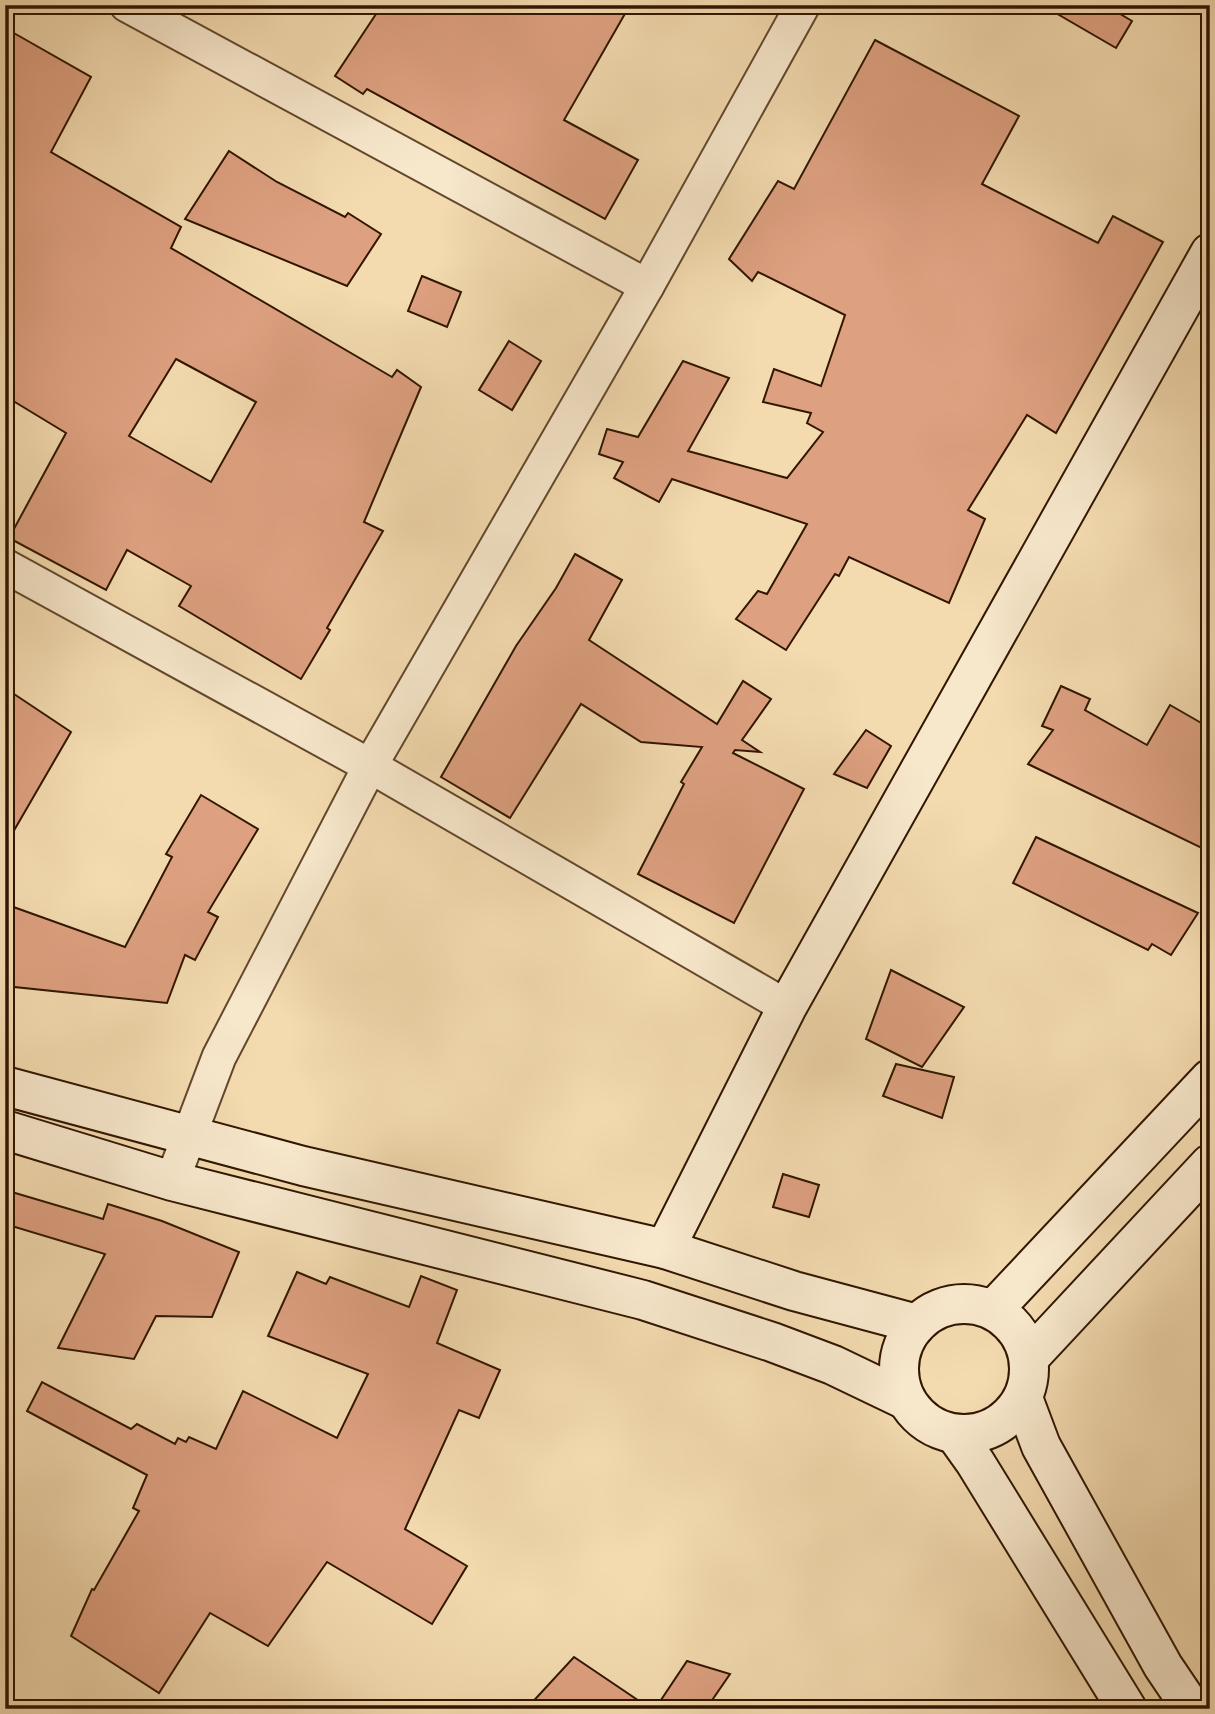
<svg xmlns="http://www.w3.org/2000/svg" width="1215" height="1714" font-family="'IM FELL Great Primer',serif">
	<rect width="100%" height="100%" fill="#f3daaf"/>
	<filter id="stains"><feTurbulence type="fractalNoise" baseFrequency=".00286" numOctaves="4"/><feColorMatrix values="0 0 0 0 .2 0 0 0 0 .09 0 0 0 0 .02 0 0 0 .5 -.17"/></filter>
	<radialGradient id="worn" r=".72"><stop offset=".6" stop-color="#630" stop-opacity="0"/><stop offset="1" stop-color="#630" stop-opacity=".3"/></radialGradient>
	<!-- building -->
	<g fill="#dda080" stroke="#311600" stroke-width="2" fill-rule="evenodd">
		<path d="M 382,5 L 630,5 L 564,120 L 638,160 L 605,219 L 367,89 L 363,94 L 335,76 Z"/>
		<path d="M 1042,5 L 1105,5 L 1132,21 L 1116,48 Z"/>
		<path d="M 5,28 L 91,77 L 51,152 L 181,227 L 171,248 L 392,377 L 397,370 L 421,387 L 364,522 L 383,531 L 327,628 L 330,630 L 301,679 L 179,606 L 191,586 L 127,550 L 106,590 L 9,538 L 66,433 L 5,396 ZM 176,359 L 256,402 L 211,482 L 129,436 Z"/>
		<path d="M 875,40 L 1019,116 L 982,184 L 1098,243 L 1113,216 L 1163,242 L 1056,433 L 1027,415 L 968,510 L 985,519 L 949,603 L 849,557 L 839,576 L 835,574 L 786,650 L 736,619 L 758,591 L 767,594 L 807,524 L 672,479 L 659,502 L 614,478 L 623,462 L 599,454 L 607,429 L 638,437 L 683,361 L 729,378 L 688,451 L 787,478 L 823,432 L 807,423 L 811,413 L 763,402 L 774,369 L 821,386 L 845,315 L 758,272 L 752,281 L 729,259 L 778,181 L 794,189 Z"/>
		<path d="M 229,151 L 277,182 L 345,217 L 348,213 L 381,234 L 347,286 L 185,219 Z"/>
		<path d="M 422,276 L 461,292 L 447,327 L 408,311 Z"/>
		<path d="M 509,341 L 541,361 L 512,410 L 479,390 Z"/>
		<path d="M 575,554 L 622,580 L 589,640 L 717,724 L 743,681 L 771,699 L 742,740 L 760,752 L 735,750 L 733,753 L 804,789 L 734,923 L 638,874 L 684,784 L 681,782 L 702,747 L 641,742 L 581,704 L 510,818 L 441,777 L 516,646 L 556,588 Z"/>
		<path d="M 1061,686 L 1090,699 L 1085,710 L 1147,745 L 1170,705 L 1210,728 L 1210,852 L 1028,764 L 1053,730 L 1042,726 Z"/>
		<path d="M 5,688 L 71,732 L 5,846 Z"/>
		<path d="M 866,730 L 891,746 L 867,788 L 834,774 Z"/>
		<path d="M 201,795 L 258,829 L 208,912 L 218,917 L 195,960 L 185,955 L 167,1003 L 5,986 L 5,904 L 125,947 L 172,857 L 166,854 Z"/>
		<path d="M 1036,837 L 1198,913 L 1171,955 L 1152,944 L 1148,950 L 1013,883 Z"/>
		<path d="M 891,970 L 964,1007 L 922,1067 L 866,1039 Z"/>
		<path d="M 896,1064 L 954,1077 L 942,1118 L 883,1096 Z"/>
		<path d="M 783,1174 L 819,1185 L 809,1217 L 773,1207 Z"/>
		<path d="M 5,1190 L 103,1219 L 108,1204 L 162,1221 L 239,1252 L 212,1317 L 156,1316 L 134,1359 L 58,1348 L 105,1254 L 5,1224 Z"/>
		<path d="M 297,1272 L 326,1284 L 330,1277 L 409,1307 L 421,1276 L 457,1290 L 437,1343 L 500,1370 L 479,1418 L 459,1410 L 405,1529 L 467,1566 L 432,1624 L 327,1562 L 268,1646 L 210,1613 L 159,1693 L 71,1636 L 92,1589 L 94,1590 L 139,1511 L 133,1508 L 147,1475 L 27,1411 L 42,1382 L 131,1429 L 137,1424 L 175,1444 L 178,1438 L 186,1442 L 189,1437 L 216,1449 L 243,1391 L 337,1438 L 368,1374 L 268,1336 Z"/>
		<path d="M 574,1657 L 651,1709 L 526,1709 Z"/>
		<path d="M 687,1661 L 730,1674 L 706,1709 L 655,1709 Z"/>
	</g>
	<g fill="none" stroke-linecap="round" stroke-linejoin="round">
		<!-- street casing -->
		<g stroke="#62472c" stroke-width="37">
			<g id="street">
				<path d="M 127,5 L 647,286"/>
				<path d="M 5,566 L 370,766 L 787,1007"/>
				<path d="M 172,1181 L 219,1057 L 370,766 L 647,286 L 803,5"/>
			</g>
		</g>
		<!-- secondary casing -->
		<g stroke="#311600" stroke-width="42">
			<g id="secondary">
				<path d="M 5,1086 L 303,1166 L 665,1249 L 794,1291 L 917,1324"/>
				<path d="M 5,1130 L 172,1181 L 643,1300 L 772,1342 L 833,1365 L 906,1400"/>
				<path d="M 665,1249 L 787,1007 L 1210,253"/>
				<circle cx="964" cy="1369" r="65"/>
				<path d="M 993,1310 L 1210,1079"/>
				<path d="M 1029,1358 L 1210,1164"/>
				<path d="M 1023,1398 L 1041,1446 L 1163,1666 L 1192,1709"/>
				<path d="M 955,1434 L 975,1462 L 1127,1709"/>
			</g>
		</g>
		<!-- street -->
		<use href="#street" stroke="#f7e7cb" stroke-width="33"/>
		<!-- secondary -->
		<use href="#secondary" stroke="#f7e7cb" stroke-width="38"/>
	</g>
	<!-- margin -->
	<rect width="1215" height="1714" fill="none" stroke="#f3daaf" stroke-width="28"/>
	<rect x="7" y="7" width="1201" height="1700" fill="none" stroke="#311600" stroke-width="3.5"/>
	<rect x="14" y="14" width="1187" height="1686" fill="none" stroke="#311600" stroke-width="2"/>
	<rect width="100%" height="100%" filter="url(#stains)"/>
	<rect width="100%" height="100%" fill="url(#worn)"/>
</svg>
